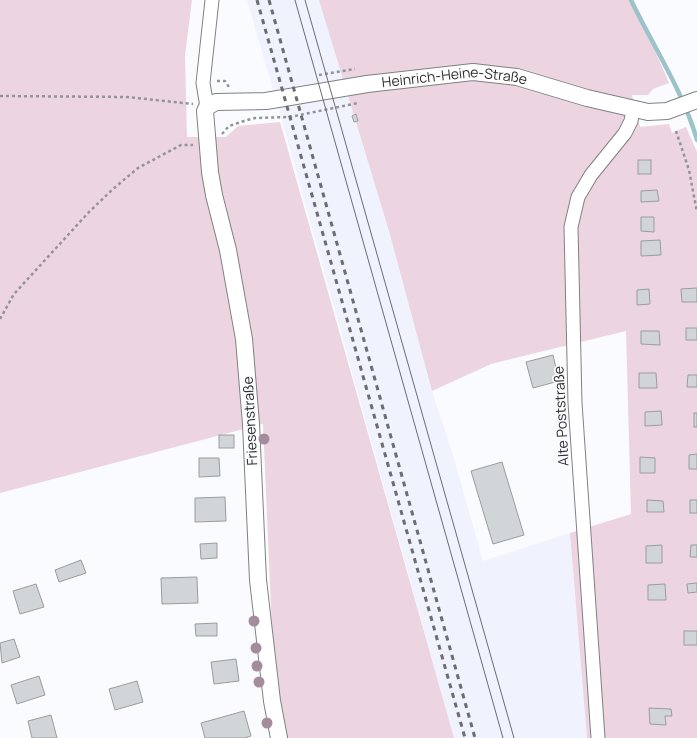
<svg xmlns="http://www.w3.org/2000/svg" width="697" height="738" font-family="Manrope,sans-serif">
	<rect width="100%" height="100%" fill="#fafbfe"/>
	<!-- built -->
	<path fill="#f0f2fd" d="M 247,0 L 319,0 L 389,231 L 432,391 L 453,455 L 483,561 L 570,533 L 587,738 L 454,738 L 287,138 Z"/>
	<!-- green -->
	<g fill="#ecd4e1">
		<path d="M 0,0 L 192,0 L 185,55 L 187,137 L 226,137 L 238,126 L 280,122 L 454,738 L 286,738 L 274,676 L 263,424 L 0,493 Z"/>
		<path d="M 319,0 L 633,0 L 669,83 L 653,89 L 648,95 L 632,95 L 640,127 L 669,124 L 672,133 L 686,127 L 697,152 L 697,738 L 587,738 L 570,533 L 631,514 L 626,331 L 491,364 L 432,391 L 389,231 Z"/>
	</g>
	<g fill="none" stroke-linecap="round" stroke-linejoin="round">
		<!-- stream -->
		<path stroke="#9cc3ca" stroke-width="4.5" d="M 631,0 C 653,46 683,91 697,140"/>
	</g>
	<!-- building -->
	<g fill="#d2d5d7" stroke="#9a9d9f">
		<path d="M 356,114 L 358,121 L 354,122 L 352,116 Z"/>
		<rect x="638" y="160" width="13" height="14"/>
		<path d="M 657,190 L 659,201 L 641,202 L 641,191 Z"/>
		<path d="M 641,217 L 654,217 L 654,232 L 641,231 Z"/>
		<path d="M 660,240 L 661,255 L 641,256 L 641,241 Z"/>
		<path d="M 697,288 L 697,302 L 682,302 L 681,289 Z"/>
		<path d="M 649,289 L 650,304 L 637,305 L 637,290 Z"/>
		<rect x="686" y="328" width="11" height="12"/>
		<path d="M 641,331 L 659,331 L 660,345 L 641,344 Z"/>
		<path d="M 553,355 L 559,381 L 533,388 L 526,362 Z"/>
		<path d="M 639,373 L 656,373 L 657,388 L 639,388 Z"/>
		<path d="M 688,375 L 697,375 L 697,387 L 687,387 Z"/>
		<path d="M 661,411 L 662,425 L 645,426 L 645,412 Z"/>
		<rect x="694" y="413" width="3" height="14"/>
		<rect x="219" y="435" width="15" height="13"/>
		<path d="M 697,454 L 697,469 L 689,469 L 689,455 Z"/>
		<path d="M 640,457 L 655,458 L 655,473 L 640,473 Z"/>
		<path d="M 199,458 L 219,458 L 220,476 L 199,477 Z"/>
		<path d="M 502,462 L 524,535 L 493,544 L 471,471 Z"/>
		<path d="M 225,497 L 226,521 L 195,522 L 195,498 Z"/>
		<path d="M 647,500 L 663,501 L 664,512 L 647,512 Z"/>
		<rect x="690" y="500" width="7" height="13"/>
		<path d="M 217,543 L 217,558 L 201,559 L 200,544 Z"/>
		<path d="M 662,545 L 662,563 L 646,563 L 646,546 Z"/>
		<path d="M 691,545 L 697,545 L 697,557 L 690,557 Z"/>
		<path d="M 81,560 L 86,573 L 59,582 L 55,570 Z"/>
		<path d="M 197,577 L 198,603 L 162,604 L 161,578 Z"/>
		<path d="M 697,583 L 697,592 L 688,593 L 687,584 Z"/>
		<path d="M 36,584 L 44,607 L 20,614 L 13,591 Z"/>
		<path d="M 665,584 L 666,600 L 648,600 L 648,585 Z"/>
		<path d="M 217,623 L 217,636 L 196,636 L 195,624 Z"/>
		<rect x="684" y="631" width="13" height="14"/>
		<path d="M 14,639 L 20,657 L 2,663 L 0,643 Z"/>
		<path d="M 236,659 L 239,681 L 214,684 L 211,662 Z"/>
		<path d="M 39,676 L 45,695 L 17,704 L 11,685 Z"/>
		<path d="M 137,681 L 143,702 L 115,710 L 109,689 Z"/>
		<path d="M 649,708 L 671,709 L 672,716 L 665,716 L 666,725 L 650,724 Z"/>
		<path d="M 244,711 L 251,736 L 244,738 L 205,738 L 201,723 Z"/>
		<path d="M 51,715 L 57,738 L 32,738 L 28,721 Z"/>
	</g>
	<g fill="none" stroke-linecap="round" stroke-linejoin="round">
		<!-- minor casing -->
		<g stroke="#808184" stroke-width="15">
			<g id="minor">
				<path d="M 207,107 L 203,83 L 212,0"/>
				<path d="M 598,738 L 575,403 L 571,227 L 578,197 L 591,175 L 625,133 L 631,121 L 633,110"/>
			</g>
		</g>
		<!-- tertiary casing -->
		<g stroke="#808184" stroke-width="18">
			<g id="tertiary">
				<path id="s1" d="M 279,738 L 272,701 L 258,580 L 251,424 L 244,339 L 228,250 L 214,195 L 210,172 L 205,111 L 207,107 L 216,102 L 266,101 L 367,84 L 473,72 L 517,77 L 587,98 L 648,112 L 667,111 L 697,100"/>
			</g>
		</g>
		<!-- path -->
		<g stroke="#939496" stroke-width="2.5" stroke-dasharray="3 3" stroke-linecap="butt">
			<path d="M 319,75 L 355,69"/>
			<path d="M 217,81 L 225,81 L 229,87"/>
			<path d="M 0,96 L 127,97 L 193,104"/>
			<path d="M 676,131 L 689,170 L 697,212"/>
			<path d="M 222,134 L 229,126 L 244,121 L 255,118 L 290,117 L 358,103"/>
			<path d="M 0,319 L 14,294 L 89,212 L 113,189 L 138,168 L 181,145 L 193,145"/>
		</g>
		<!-- minor -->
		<use href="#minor" stroke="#fff" stroke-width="13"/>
		<!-- tertiary -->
		<use href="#tertiary" stroke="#fff" stroke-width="16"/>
		<!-- tram -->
		<g stroke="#6c6d6f" stroke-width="1">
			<path d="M 295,0 L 503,738"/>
			<path d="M 305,0 L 514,738"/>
		</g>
		<!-- rail -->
		<g stroke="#6c6d6f" stroke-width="3" stroke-dasharray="5 5" stroke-linecap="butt">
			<path d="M 257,0 L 465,738"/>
			<path d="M 269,0 L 475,738"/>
		</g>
	</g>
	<!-- trees -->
	<g fill="#a48c9d">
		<circle cx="264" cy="439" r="5.5"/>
		<circle cx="254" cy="621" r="5.5"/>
		<circle cx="256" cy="648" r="5.5"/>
		<circle cx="257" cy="666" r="5.5"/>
		<circle cx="259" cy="682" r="5.5"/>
		<circle cx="267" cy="723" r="5.5"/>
	</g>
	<g text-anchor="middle" stroke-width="3.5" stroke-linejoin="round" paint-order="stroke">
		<!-- street labels -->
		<g font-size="14" fill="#2e2f30" stroke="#fafbfe">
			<text dy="5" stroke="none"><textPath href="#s1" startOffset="888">Heinrich-Heine-Straße</textPath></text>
			<text transform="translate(561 416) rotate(-93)" y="5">Alte Poststraße</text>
			<text transform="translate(250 421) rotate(-93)" y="5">Friesenstraße</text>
		</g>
	</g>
</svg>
